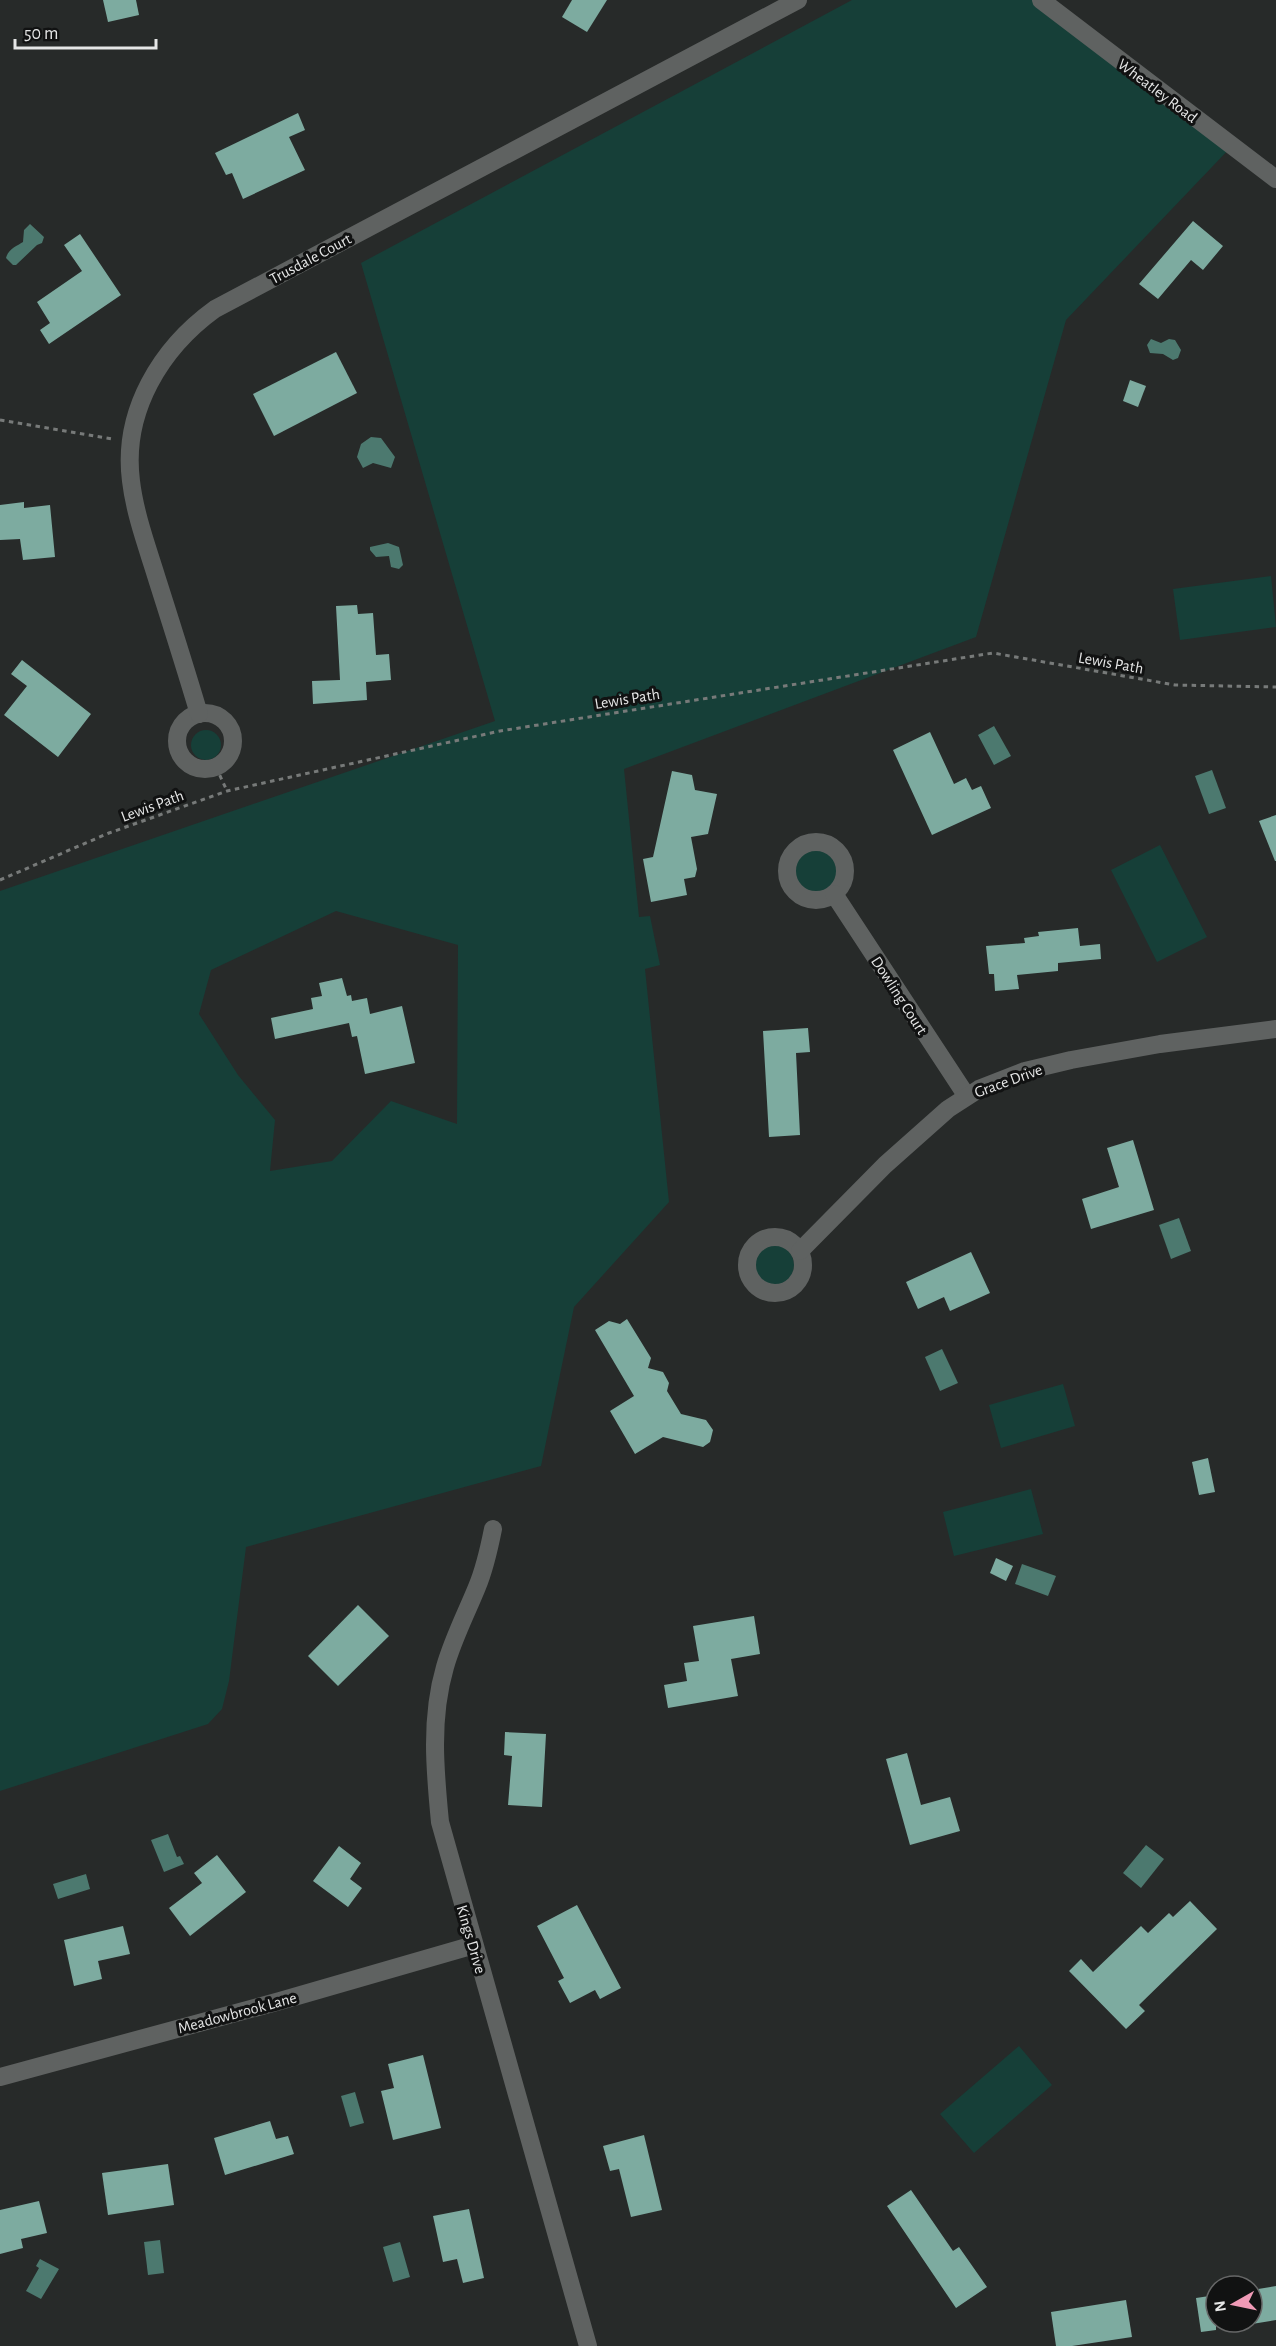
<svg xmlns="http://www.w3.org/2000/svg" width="1276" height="2346" font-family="'Alegreya Sans',sans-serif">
	<rect width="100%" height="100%" fill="#272a29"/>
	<!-- green -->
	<g fill="#163f38" fill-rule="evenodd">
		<path d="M 852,0 L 1041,0 L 1232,146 L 1066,320 L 976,637 L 624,769 L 639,917 L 650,916 L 660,965 L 645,969 L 669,1202 L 574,1307 L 541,1466 L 246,1547 L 229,1681 L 222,1709 L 208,1724 L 0,1791 L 0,891 L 495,721 L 361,263 ZM 336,911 L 458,945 L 457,1124 L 391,1101 L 332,1161 L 270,1171 L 275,1120 L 238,1075 L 199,1014 L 211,970 Z"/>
		<path d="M 1271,576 L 1276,627 L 1180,640 L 1173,589 Z"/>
		<circle cx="206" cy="745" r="15"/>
		<path d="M 1160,845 L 1207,937 L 1157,962 L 1111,870 Z"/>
		<circle cx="817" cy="871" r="24"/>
		<circle cx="773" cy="1265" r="21"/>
		<path d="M 1063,1384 L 1075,1426 L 1001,1448 L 989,1405 Z"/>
		<path d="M 1031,1489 L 1043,1534 L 954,1556 L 943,1512 Z"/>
		<path d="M 1019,2046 L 1052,2085 L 974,2153 L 940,2114 Z"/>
	</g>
	<!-- water -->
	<g fill="#4c796f">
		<path d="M 30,224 L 44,237 L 42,243 L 37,245 L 16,265 L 13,265 L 6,258 C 8,249 17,246 23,242 L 24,230 Z"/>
		<path d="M 1151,339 L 1161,343 L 1169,339 L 1175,340 L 1181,350 L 1178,358 L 1173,360 L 1163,354 L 1150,353 L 1147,345 Z"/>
		<path d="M 371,437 L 381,438 L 395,457 L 391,468 L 373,463 L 363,468 L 357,457 L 361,444 Z"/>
		<path d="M 388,543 L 399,547 L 403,565 L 399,569 L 391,567 L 389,556 L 376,557 L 370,550 L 370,547 Z"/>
		<path d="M 994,726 L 1011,756 L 994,765 L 978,735 Z"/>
		<path d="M 1212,770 L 1226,808 L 1209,814 L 1195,776 Z"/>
		<path d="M 1179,1218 L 1191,1251 L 1171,1259 L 1159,1225 Z"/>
		<path d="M 942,1349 L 958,1383 L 940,1391 L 925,1357 Z"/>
		<path d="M 1022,1564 L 1056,1576 L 1048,1596 L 1015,1584 Z"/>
		<path d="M 168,1834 L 177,1857 L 180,1856 L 184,1864 L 164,1872 L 151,1840 Z"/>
		<path d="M 1146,1845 L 1164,1859 L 1141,1888 L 1123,1873 Z"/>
		<path d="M 86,1874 L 90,1889 L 58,1899 L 53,1884 Z"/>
		<path d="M 355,2092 L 364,2123 L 350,2127 L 341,2096 Z"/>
		<path d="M 160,2240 L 164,2273 L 148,2275 L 144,2242 Z"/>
		<path d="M 400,2242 L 410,2277 L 393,2282 L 383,2247 Z"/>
		<path d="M 40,2259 L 59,2269 L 41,2299 L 26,2291 L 39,2268 L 36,2266 Z"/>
	</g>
	<!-- building -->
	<g fill="#7daba0">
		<path d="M 103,0 L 136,0 L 139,15 L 108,22 Z"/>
		<path d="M 572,0 L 607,0 L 587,32 L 562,17 Z"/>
		<path d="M 298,113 L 305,130 L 289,137 L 305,170 L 243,199 L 232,173 L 226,175 L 215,153 Z"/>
		<path d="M 1193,221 L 1223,246 L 1203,270 L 1191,260 L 1158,299 L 1139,284 Z"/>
		<path d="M 80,234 L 121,295 L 49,344 L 40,330 L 50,323 L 37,302 L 82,271 L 64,245 Z"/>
		<path d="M 336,352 L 357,393 L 274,436 L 253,394 Z"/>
		<path d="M 1130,380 L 1146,386 L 1138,407 L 1123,401 Z"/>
		<path d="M 24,502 L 24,508 L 50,505 L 55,557 L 23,560 L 20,539 L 0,540 L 0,505 Z"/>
		<path d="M 357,605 L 358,614 L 373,613 L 376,655 L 389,654 L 391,680 L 366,682 L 367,700 L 313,704 L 312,681 L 340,680 L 336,606 Z"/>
		<path d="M 22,660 L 91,714 L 58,757 L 4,715 L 27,686 L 11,674 Z"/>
		<path d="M 930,732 L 954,784 L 966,778 L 972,790 L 981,786 L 991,808 L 932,835 L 893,750 Z"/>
		<path d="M 672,771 L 692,775 L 695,790 L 717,794 L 708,834 L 691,837 L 697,869 L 695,877 L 684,879 L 687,895 L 651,902 L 643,859 L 653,857 Z"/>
		<path d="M 1276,815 L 1276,861 L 1275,861 L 1259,821 Z"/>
		<path d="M 1078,928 L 1080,946 L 1100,944 L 1101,959 L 1058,963 L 1058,971 L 1017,975 L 1019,989 L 995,991 L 994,974 L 989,974 L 986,946 L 1025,943 L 1024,938 L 1039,936 L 1038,932 Z"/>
		<path d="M 342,978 L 347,996 L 351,995 L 352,1001 L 367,998 L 370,1014 L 402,1006 L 415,1063 L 365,1074 L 357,1036 L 352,1037 L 349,1023 L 275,1039 L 271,1018 L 313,1009 L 311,998 L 322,996 L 319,983 Z"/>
		<path d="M 808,1028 L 810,1052 L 796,1053 L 800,1135 L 769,1137 L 763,1031 Z"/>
		<path d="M 1133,1140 L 1154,1210 L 1091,1229 L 1082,1199 L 1119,1187 L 1107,1148 Z"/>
		<path d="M 971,1252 L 990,1293 L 950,1311 L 944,1297 L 918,1309 L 906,1282 Z"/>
		<path d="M 627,1319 L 651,1358 L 648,1368 L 663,1372 L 669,1383 L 667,1391 L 681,1414 L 706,1420 L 713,1430 L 710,1442 L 703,1447 L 663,1437 L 635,1454 L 610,1411 L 634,1396 L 595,1330 L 609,1321 L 620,1324 Z"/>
		<path d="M 1208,1458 L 1215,1492 L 1199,1495 L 1192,1462 Z"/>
		<path d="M 996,1558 L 1013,1566 L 1006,1581 L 990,1573 Z"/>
		<path d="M 358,1605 L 389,1636 L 338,1686 L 308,1656 Z"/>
		<path d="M 754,1616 L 760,1654 L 731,1659 L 738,1696 L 668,1708 L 664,1685 L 687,1681 L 684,1663 L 699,1661 L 693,1626 Z"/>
		<path d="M 505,1732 L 546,1734 L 542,1807 L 508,1805 L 512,1756 L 504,1755 Z"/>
		<path d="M 907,1753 L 921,1805 L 950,1797 L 960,1831 L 910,1845 L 886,1759 Z"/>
		<path d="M 339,1846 L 361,1863 L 350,1879 L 362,1888 L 348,1907 L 313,1881 Z"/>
		<path d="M 217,1855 L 246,1892 L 190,1936 L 169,1908 L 202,1883 L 194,1873 Z"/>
		<path d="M 1190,1901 L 1217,1929 L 1139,2005 L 1145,2011 L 1126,2029 L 1069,1971 L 1081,1959 L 1093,1972 L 1141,1926 L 1148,1933 L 1169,1913 L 1173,1917 Z"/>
		<path d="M 577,1905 L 621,1988 L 600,1999 L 595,1990 L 570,2003 L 558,1981 L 564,1978 L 537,1926 Z"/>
		<path d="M 123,1926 L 130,1954 L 98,1961 L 102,1979 L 74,1986 L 64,1940 Z"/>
		<path d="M 423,2055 L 441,2128 L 393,2140 L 381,2091 L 394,2088 L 388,2064 Z"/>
		<path d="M 270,2121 L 276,2139 L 288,2136 L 294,2154 L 225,2175 L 214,2138 Z"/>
		<path d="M 644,2135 L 662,2210 L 631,2217 L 619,2169 L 610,2171 L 603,2146 Z"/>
		<path d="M 168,2164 L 174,2205 L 108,2215 L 102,2173 Z"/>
		<path d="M 911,2190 L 953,2251 L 959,2247 L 987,2287 L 956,2308 L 887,2206 Z"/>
		<path d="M 39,2201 L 47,2233 L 21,2239 L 23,2248 L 0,2254 L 0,2210 Z"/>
		<path d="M 469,2209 L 484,2278 L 463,2283 L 457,2259 L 443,2262 L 433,2216 Z"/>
		<path d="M 1276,2286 L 1276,2320 L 1252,2324 L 1252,2290 Z"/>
		<path d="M 1216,2295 L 1216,2330 L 1201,2332 L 1196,2298 Z"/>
		<path d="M 1126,2300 L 1132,2337 L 1072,2346 L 1056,2346 L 1051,2312 Z"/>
	</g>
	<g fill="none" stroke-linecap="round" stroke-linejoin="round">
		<!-- path -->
		<g stroke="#777a79" stroke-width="3" stroke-dasharray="4.5 4.5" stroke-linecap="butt">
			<path d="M 0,420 L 113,439"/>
			<path d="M 216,767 L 227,791"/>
			<path d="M 0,880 L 109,833 L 227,791 L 500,731 L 993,653 L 1175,685 L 1276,687"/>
		</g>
		<!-- minor -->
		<g stroke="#5f6261" stroke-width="18">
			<path d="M 1041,0 L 1276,179"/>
			<circle cx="205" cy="741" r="28"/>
			<path d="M 199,714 C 186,670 172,626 158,582 C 148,549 135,515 131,481 C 122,411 161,348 215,309 L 798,0"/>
			<circle cx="816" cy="871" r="29"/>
			<path d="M 834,894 L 966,1095"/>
			<circle cx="775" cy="1265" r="28"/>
			<path d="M 800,1251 L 885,1165 L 948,1109 L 979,1089 L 1025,1071 L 1071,1060 L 1160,1044 L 1276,1029"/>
			<path d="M 493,1529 C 489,1549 485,1568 477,1587 C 466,1614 453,1639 445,1667 C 430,1718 435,1771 440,1822 L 588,2346"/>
			<path d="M 0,2077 L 280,2001 L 474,1945"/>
		</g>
	</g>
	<g text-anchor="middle" stroke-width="6" stroke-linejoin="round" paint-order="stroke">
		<!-- street labels -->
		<g font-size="16" fill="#e5e6e6" stroke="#111212">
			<text transform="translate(1158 90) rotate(37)" y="6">Wheatley Road</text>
			<text transform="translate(310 258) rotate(-28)" y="6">Trusdale Court</text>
			<text transform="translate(1111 662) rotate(10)" y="6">Lewis Path</text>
			<text transform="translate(627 698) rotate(-9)" y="6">Lewis Path</text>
			<text transform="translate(152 805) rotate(-20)" y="6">Lewis Path</text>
			<text transform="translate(900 995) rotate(57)" y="6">Dowling Court</text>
			<text transform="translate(1008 1080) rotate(-20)" y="6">Grace Drive</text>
			<text transform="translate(472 1939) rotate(74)" y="6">Kings Drive</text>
			<text transform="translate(237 2012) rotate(-15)" y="6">Meadowbrook Lane</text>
		</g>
	</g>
	<!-- north arrow -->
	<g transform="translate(1234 2304) rotate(261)"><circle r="28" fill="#111212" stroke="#666767" stroke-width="1.5"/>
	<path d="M0-4.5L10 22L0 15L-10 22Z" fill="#f09ab6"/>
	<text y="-9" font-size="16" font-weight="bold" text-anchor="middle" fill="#e5e6e6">N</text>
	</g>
	<!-- scale -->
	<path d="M15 39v9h141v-9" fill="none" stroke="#e5e6e6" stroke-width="3"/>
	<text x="24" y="39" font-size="18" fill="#e5e6e6" stroke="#111212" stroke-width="4.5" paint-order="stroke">50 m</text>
</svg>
